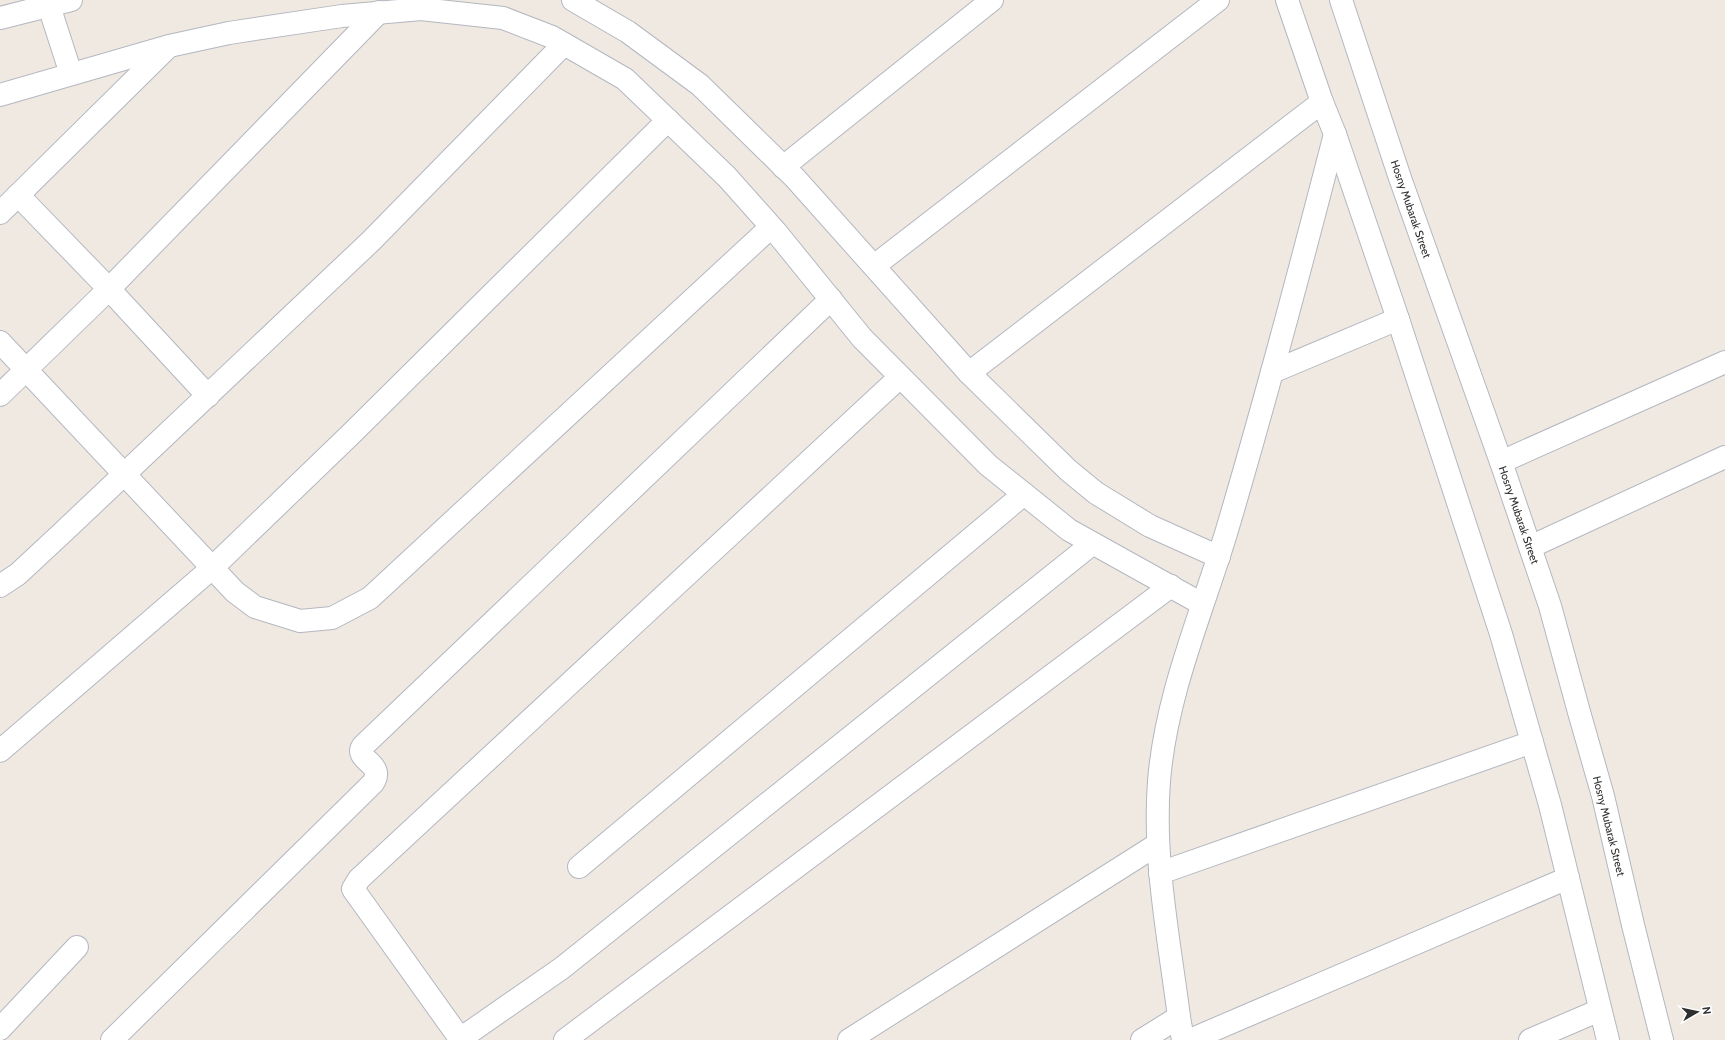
<svg xmlns="http://www.w3.org/2000/svg" width="1725" height="1040" font-family="Cabin,sans-serif">
	<rect width="100%" height="100%" fill="#efe9e1"/>
	<g fill="none" stroke-linecap="round" stroke-linejoin="round">
		<!-- street casing -->
		<g stroke="#b4b7c1" stroke-width="24">
			<g id="street">
				<path d="M 573,0 L 628,32 L 700,85 L 795,178 L 969,373 L 1068,470 L 1096,493 L 1150,526 L 1219,557"/>
				<path d="M 49,6 L 71,74"/>
				<path d="M 0,18 L 71,0"/>
				<path d="M 0,95 L 169,46 L 229,33 L 342,16 L 421,9 L 503,18 L 552,37 L 625,79 L 727,177 L 776,232 L 862,338 L 988,465 L 1069,530 L 1202,604"/>
				<path d="M 783,167 L 992,0"/>
				<path d="M 18,195 L 109,289 L 208,396"/>
				<path d="M 0,213 L 168,47"/>
				<path d="M 874,266 L 1218,0"/>
				<path d="M 0,342 L 235,592 L 255,607 L 300,621 L 332,618 L 370,598 L 771,227"/>
				<path d="M 1272,372 L 1398,319"/>
				<path d="M 969,373 L 1322,102"/>
				<path d="M 0,395 L 109,289 L 379,12"/>
				<path d="M 1501,462 L 1725,362"/>
				<path d="M 1530,547 L 1725,457"/>
				<path d="M 0,586 L 18,574 L 61,534 L 371,241 L 564,44"/>
				<path d="M 0,751 L 211,569 L 350,435 L 668,120"/>
				<path d="M 579,867 L 1024,494"/>
				<path d="M 1160,873 L 1532,742"/>
				<path d="M 0,1029 L 77,947"/>
				<path d="M 460,1039 L 562,968 L 1092,544"/>
				<path d="M 112,1040 L 373,783 C 386,763 353,760 363,746 L 831,299"/>
				<path d="M 461,1040 L 353,889 L 359,879 L 900,377"/>
				<path d="M 565,1040 L 1171,586"/>
				<path d="M 849,1040 L 1158,844"/>
				<path d="M 1142,1040 L 1179,1017"/>
				<path d="M 1183,1040 L 1179,1017 C 1169,939 1153,860 1159,781 C 1166,694 1202,613 1227,530 C 1266,399 1301,266 1335,134"/>
				<path d="M 1190,1040 L 1568,878"/>
				<path d="M 1530,1040 L 1600,1010"/>
			</g>
		</g>
		<!-- secondary casing -->
		<g stroke="#b4b7c1" stroke-width="24">
			<g id="secondary">
				<path d="M 1287,0 L 1322,102 L 1335,134 L 1398,319 L 1501,634 L 1550,805 L 1608,1040"/>
				<path d="M 1341,0 L 1400,178 L 1501,462 L 1550,606 L 1579,712 L 1603,796 L 1633,925 L 1662,1040"/>
			</g>
		</g>
		<!-- street -->
		<use href="#street" stroke="#fff" stroke-width="22"/>
		<!-- secondary -->
		<use href="#secondary" stroke="#fff" stroke-width="22"/>
	</g>
	<g text-anchor="middle" stroke-width="3" stroke-linejoin="round" paint-order="stroke">
		<!-- street labels -->
		<g font-size="11" fill="#2e2e2e" stroke="#fff">
			<text transform="translate(1411 209) rotate(71)" y="4">Hosny Mubarak Street</text>
			<text transform="translate(1519 515) rotate(71)" y="4">Hosny Mubarak Street</text>
			<text transform="translate(1609 826) rotate(76)" y="4">Hosny Mubarak Street</text>
		</g>
	</g>
	<!-- north arrow -->
	<g transform="translate(1697 1012) rotate(81)" stroke="#ffffff" stroke-width="3" paint-order="stroke">
	<path d="M0-3L7 15L0 10L-7 15Z" fill="#2e2e2e"/>
	<text y="-6" font-size="11" font-weight="bold" text-anchor="middle" fill="#2e2e2e">N</text>
	</g>
</svg>
